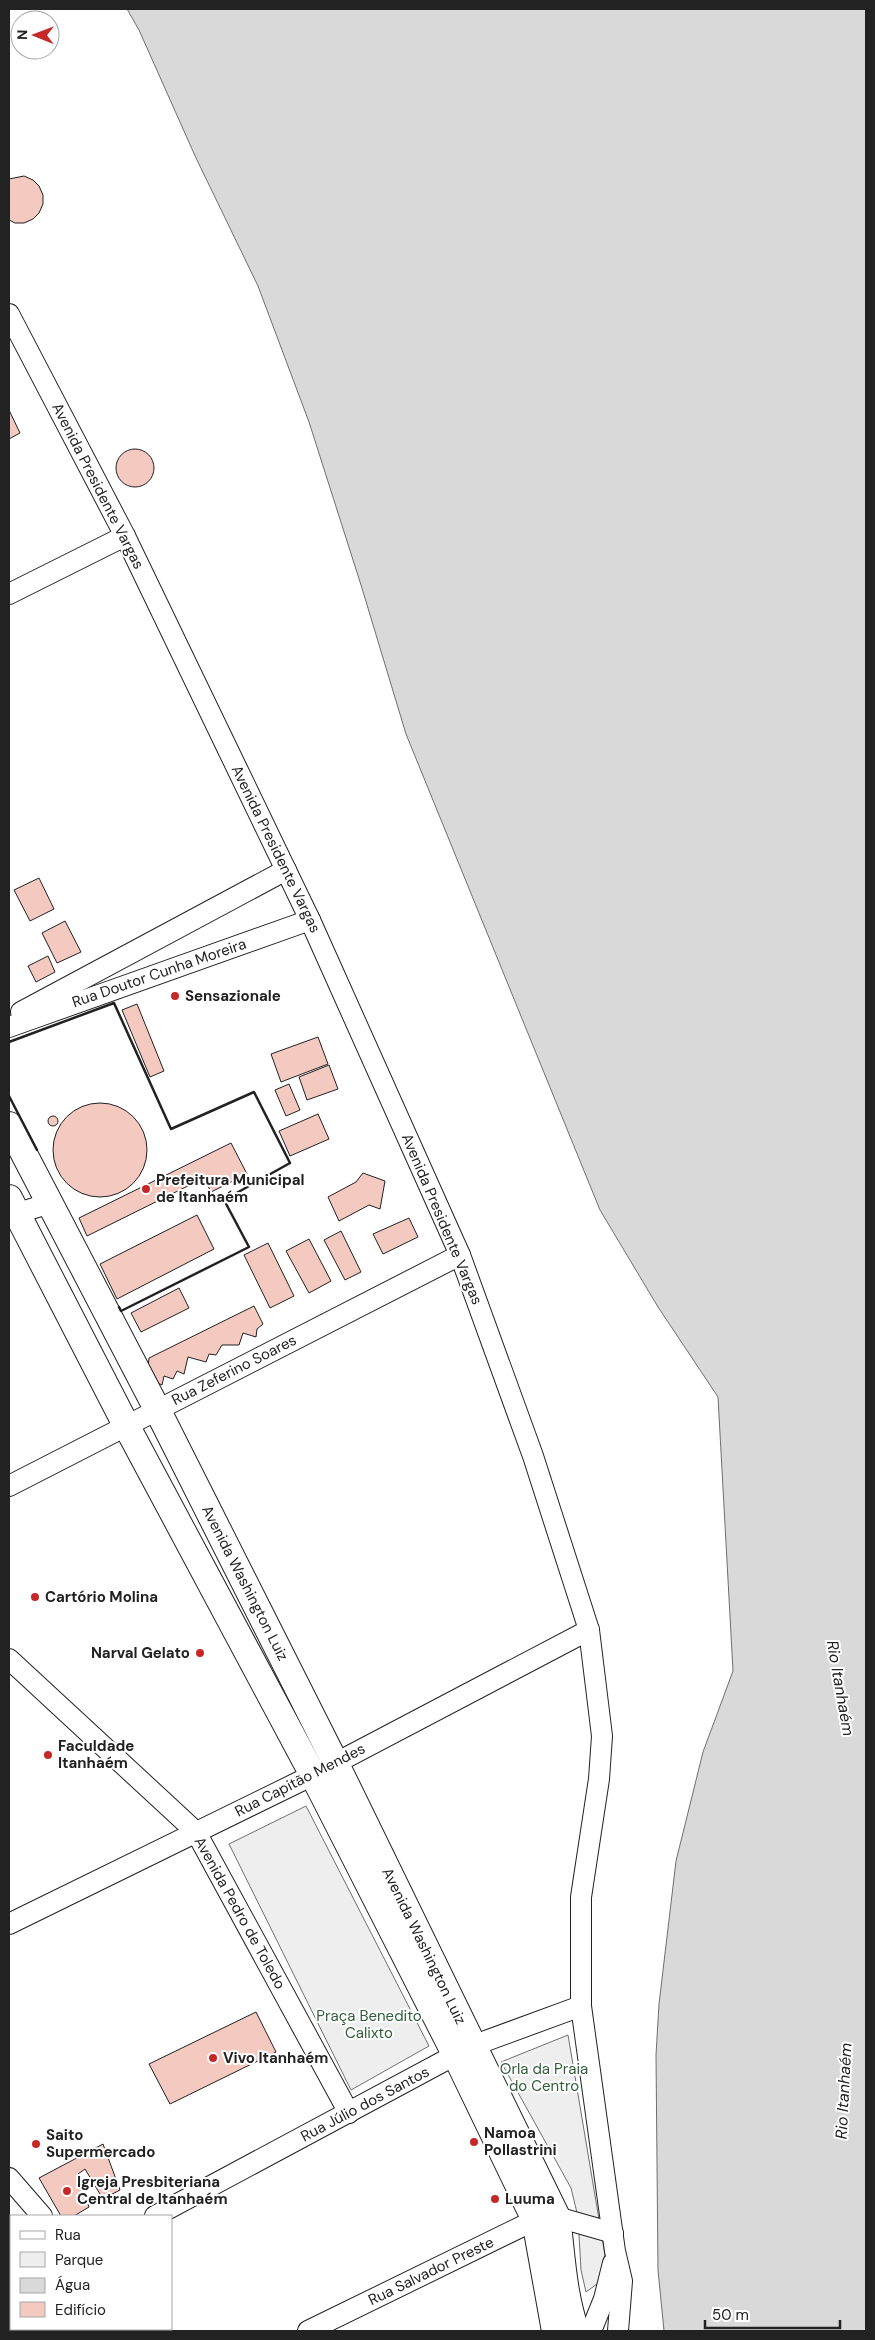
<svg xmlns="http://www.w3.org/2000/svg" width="875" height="2340" font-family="'DM Sans',sans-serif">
	<rect width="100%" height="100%" fill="#fff"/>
	<!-- green -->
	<g fill="#eee" stroke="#6f6f6f">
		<path d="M 306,1806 L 429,2046 L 351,2090 L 229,1844 Z"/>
		<path d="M 568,2035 L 605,2255 L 601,2281 L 586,2292 L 581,2270 L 578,2217 L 571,2188 L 501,2062 Z"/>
	</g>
	<!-- water -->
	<path fill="#d9d9d9" stroke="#6f6f6f" d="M 127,9 L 866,9 L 866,2331 L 664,2331 L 658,2270 L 656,2055 L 659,2004 L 676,1861 L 703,1752 L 733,1671 L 718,1397 L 658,1307 L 600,1210 L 406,734 L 361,585 L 309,422 L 258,286 L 196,158 L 139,30 Z"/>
	<!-- building -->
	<g fill="#f3c9c0" stroke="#222">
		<path d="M 24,176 L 33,180 L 39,186 L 43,195 L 43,204 L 39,213 L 33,219 L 24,223 L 15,223 L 9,220 L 9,179 Z"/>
		<path d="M 9,410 L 20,433 L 9,439 Z"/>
		<circle cx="135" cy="468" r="19"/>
		<path d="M 39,878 L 54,909 L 30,921 L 14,890 Z"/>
		<path d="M 65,921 L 81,952 L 57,963 L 42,933 Z"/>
		<path d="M 48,956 L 55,972 L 36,982 L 28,966 Z"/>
		<path d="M 137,1004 L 164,1071 L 150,1077 L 122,1010 Z"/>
		<path d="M 318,1037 L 328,1064 L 281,1082 L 271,1054 Z"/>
		<path d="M 329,1065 L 338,1089 L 307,1100 L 299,1077 Z"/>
		<path d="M 289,1084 L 300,1110 L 286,1116 L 275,1090 Z"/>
		<circle cx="100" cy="1150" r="47"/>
		<path d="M 318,1114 L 329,1139 L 290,1156 L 279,1131 Z"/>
		<circle cx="53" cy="1121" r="5"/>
		<path d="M 231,1143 L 247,1174 L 211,1192 L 204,1178 L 87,1236 L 79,1218 Z"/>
		<path d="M 363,1173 L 385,1181 L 380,1209 L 369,1205 L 339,1221 L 328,1197 L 356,1182 Z"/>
		<path d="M 197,1215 L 214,1249 L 117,1299 L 100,1264 Z"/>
		<path d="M 409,1218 L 418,1237 L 383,1254 L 373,1234 Z"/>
		<path d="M 341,1231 L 361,1272 L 345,1280 L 324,1240 Z"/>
		<path d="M 309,1239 L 331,1281 L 309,1293 L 286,1251 Z"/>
		<path d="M 268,1243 L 294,1296 L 270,1308 L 244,1255 Z"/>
		<path d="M 179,1288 L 189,1308 L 141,1332 L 131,1313 Z"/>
		<path d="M 254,1306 L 263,1324 L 257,1329 L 256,1337 L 243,1333 L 239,1345 L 222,1345 L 216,1355 L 209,1354 L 206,1362 L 188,1357 L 184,1374 L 177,1371 L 173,1379 L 164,1376 L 162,1385 L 147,1378 L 149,1358 Z"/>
		<path d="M 256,2012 L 276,2052 L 170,2104 L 149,2064 Z"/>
		<path d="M 103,2144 L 120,2190 L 103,2199 L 85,2169 L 78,2174 L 89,2207 L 74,2216 L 61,2216 L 39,2178 Z"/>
	</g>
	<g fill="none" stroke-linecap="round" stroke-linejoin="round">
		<!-- minor casing -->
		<g stroke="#222" stroke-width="22">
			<g id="minor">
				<path d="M 9,314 L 125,536 L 310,920 L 460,1255 L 533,1456 L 589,1630 L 602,1736 L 599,1779 L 581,1897 L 581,2006 L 615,2251 L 622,2281 L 618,2331"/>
				<path d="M 9,594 L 125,536"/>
				<path d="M 21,1012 L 286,870"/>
				<path d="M 9,1027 L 310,920"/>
				<path d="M 9,1216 L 50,1203"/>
				<path d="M 9,1486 L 460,1255"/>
				<path d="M 9,1659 L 196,1832 L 349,2113"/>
				<path d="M 9,1924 L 313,1775 L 589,1630"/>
				<path d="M 9,2178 L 42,2216"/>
				<path d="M 155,2216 L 472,2046 L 581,2006"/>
				<path d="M 143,2329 L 145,2331"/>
				<path d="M 308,2331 L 535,2220 L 557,2217 L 613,2233"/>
				<path d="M 591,2331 L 604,2299 L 613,2263"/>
			</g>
		</g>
		<!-- major casing -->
		<g stroke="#222" stroke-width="28">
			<g id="major">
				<path d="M 9,1125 L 157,1409 L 335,1762 L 557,2217 C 562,2256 563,2293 576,2331"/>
				<path d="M 9,1198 L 126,1425 L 313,1775 L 456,2056 L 535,2220 L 555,2331"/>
			</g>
		</g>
		<!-- minor -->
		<use href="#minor" stroke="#fff" stroke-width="20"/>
		<!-- major -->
		<use href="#major" stroke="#fff" stroke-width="26"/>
		<!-- wall -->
		<g stroke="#222" stroke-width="2.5">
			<path d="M 9,1042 L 114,1003 L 171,1129 L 254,1092 L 290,1163 L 224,1200 L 249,1247 L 121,1311 L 119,1307"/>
			<path d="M 9,1096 L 37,1150"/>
		</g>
	</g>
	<!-- markers -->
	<g fill="#c62828" stroke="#fff" stroke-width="2">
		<circle cx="175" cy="996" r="5"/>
		<circle cx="146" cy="1189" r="5"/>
		<circle cx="35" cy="1597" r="5"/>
		<circle cx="200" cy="1653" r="5"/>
		<circle cx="48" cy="1755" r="5"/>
		<circle cx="213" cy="2058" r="5"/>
		<circle cx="474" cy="2142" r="5"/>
		<circle cx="36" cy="2144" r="5"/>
		<circle cx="67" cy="2191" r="5"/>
		<circle cx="495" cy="2199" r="5"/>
	</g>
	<g text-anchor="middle" stroke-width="4" stroke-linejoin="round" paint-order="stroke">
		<!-- street labels -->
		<g font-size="15" fill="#222" stroke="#fff">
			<text transform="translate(98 486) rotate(63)" y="5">Avenida Presidente Vargas</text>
			<text transform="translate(276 849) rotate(64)" y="5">Avenida Presidente Vargas</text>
			<text transform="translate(159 973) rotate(-19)" y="5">Rua Doutor Cunha Moreira</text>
			<text transform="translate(442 1219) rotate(67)" y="5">Avenida Presidente Vargas</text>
			<text transform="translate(234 1370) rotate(-27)" y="5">Rua Zeferino Soares</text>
			<text transform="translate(245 1583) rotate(63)" y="5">Avenida Washington Luiz</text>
			<text transform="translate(300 1780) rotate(-27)" y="5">Rua Capitão Mendes</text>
			<text transform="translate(240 1913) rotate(61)" y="5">Avenida Pedro de Toledo</text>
			<text transform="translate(424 1946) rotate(64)" y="5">Avenida Washington Luiz</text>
			<text transform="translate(365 2104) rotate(-28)" y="5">Rua Júlio dos Santos</text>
			<text transform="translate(431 2271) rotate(-26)" y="5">Rua Salvador Preste</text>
		</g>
		<!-- poi labels -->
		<g font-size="15" font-weight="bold" fill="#222" stroke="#fff" text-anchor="start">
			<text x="185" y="1001">Sensazionale</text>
			<text x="156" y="1185">Prefeitura Municipal<tspan x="156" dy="17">de Itanhaém</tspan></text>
			<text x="45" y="1602">Cartório Molina</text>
			<text x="190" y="1658" text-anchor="end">Narval Gelato</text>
			<text x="58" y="1751">Faculdade<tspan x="58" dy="17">Itanhaém</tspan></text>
			<text x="223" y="2063">Vivo Itanhaém</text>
			<text x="484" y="2138">Namoa<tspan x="484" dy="17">Pollastrini</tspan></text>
			<text x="46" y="2140">Saito<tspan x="46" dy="17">Supermercado</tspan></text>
			<text x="77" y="2187">Igreja Presbiteriana<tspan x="77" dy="17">Central de Itanhaém</tspan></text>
			<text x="505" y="2204">Luuma</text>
		</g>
		<!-- park labels -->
		<g font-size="15" fill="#2f5e38" stroke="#fff">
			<text x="369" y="2021">Praça Benedito<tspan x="369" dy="17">Calixto</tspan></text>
			<text x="544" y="2074">Orla da Praia<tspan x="544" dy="17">do Centro</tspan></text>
		</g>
		<!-- water labels -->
		<g font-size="16" font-style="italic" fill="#222" stroke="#fff">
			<text transform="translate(841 1688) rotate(80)" y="6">Rio Itanhaém</text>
			<text transform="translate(843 2091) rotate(-87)" y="6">Rio Itanhaém</text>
		</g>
	</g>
	<!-- border -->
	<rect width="875" height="2340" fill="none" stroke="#222222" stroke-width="20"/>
	<!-- legend -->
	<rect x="10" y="2215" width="162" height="115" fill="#ffffff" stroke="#a7a7a7"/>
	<rect x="20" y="2231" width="25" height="8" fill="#ffffff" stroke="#a7a7a7"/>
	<text x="55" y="2240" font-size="15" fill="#222222">Rua</text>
	<rect x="20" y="2252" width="25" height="15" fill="#eeeeee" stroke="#a7a7a7"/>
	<text x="55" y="2265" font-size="15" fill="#222222">Parque</text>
	<rect x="20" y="2278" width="25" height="15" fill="#d9d9d9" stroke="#a7a7a7"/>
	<text x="55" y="2290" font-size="15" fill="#222222">Água</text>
	<rect x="20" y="2302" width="25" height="15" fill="#f3c9c0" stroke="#a7a7a7"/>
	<text x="55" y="2315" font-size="15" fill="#222222">Edifício</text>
	<!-- north arrow -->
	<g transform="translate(35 35) rotate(271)"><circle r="24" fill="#ffffff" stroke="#a7a7a7"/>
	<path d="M0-4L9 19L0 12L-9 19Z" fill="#c62828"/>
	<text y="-8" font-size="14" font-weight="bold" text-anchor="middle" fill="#222222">N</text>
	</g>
	<!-- scale -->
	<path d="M705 2320v8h135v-8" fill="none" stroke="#222222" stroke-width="2.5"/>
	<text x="712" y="2320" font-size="15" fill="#222222" stroke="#ffffff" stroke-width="4" paint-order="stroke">50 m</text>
</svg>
